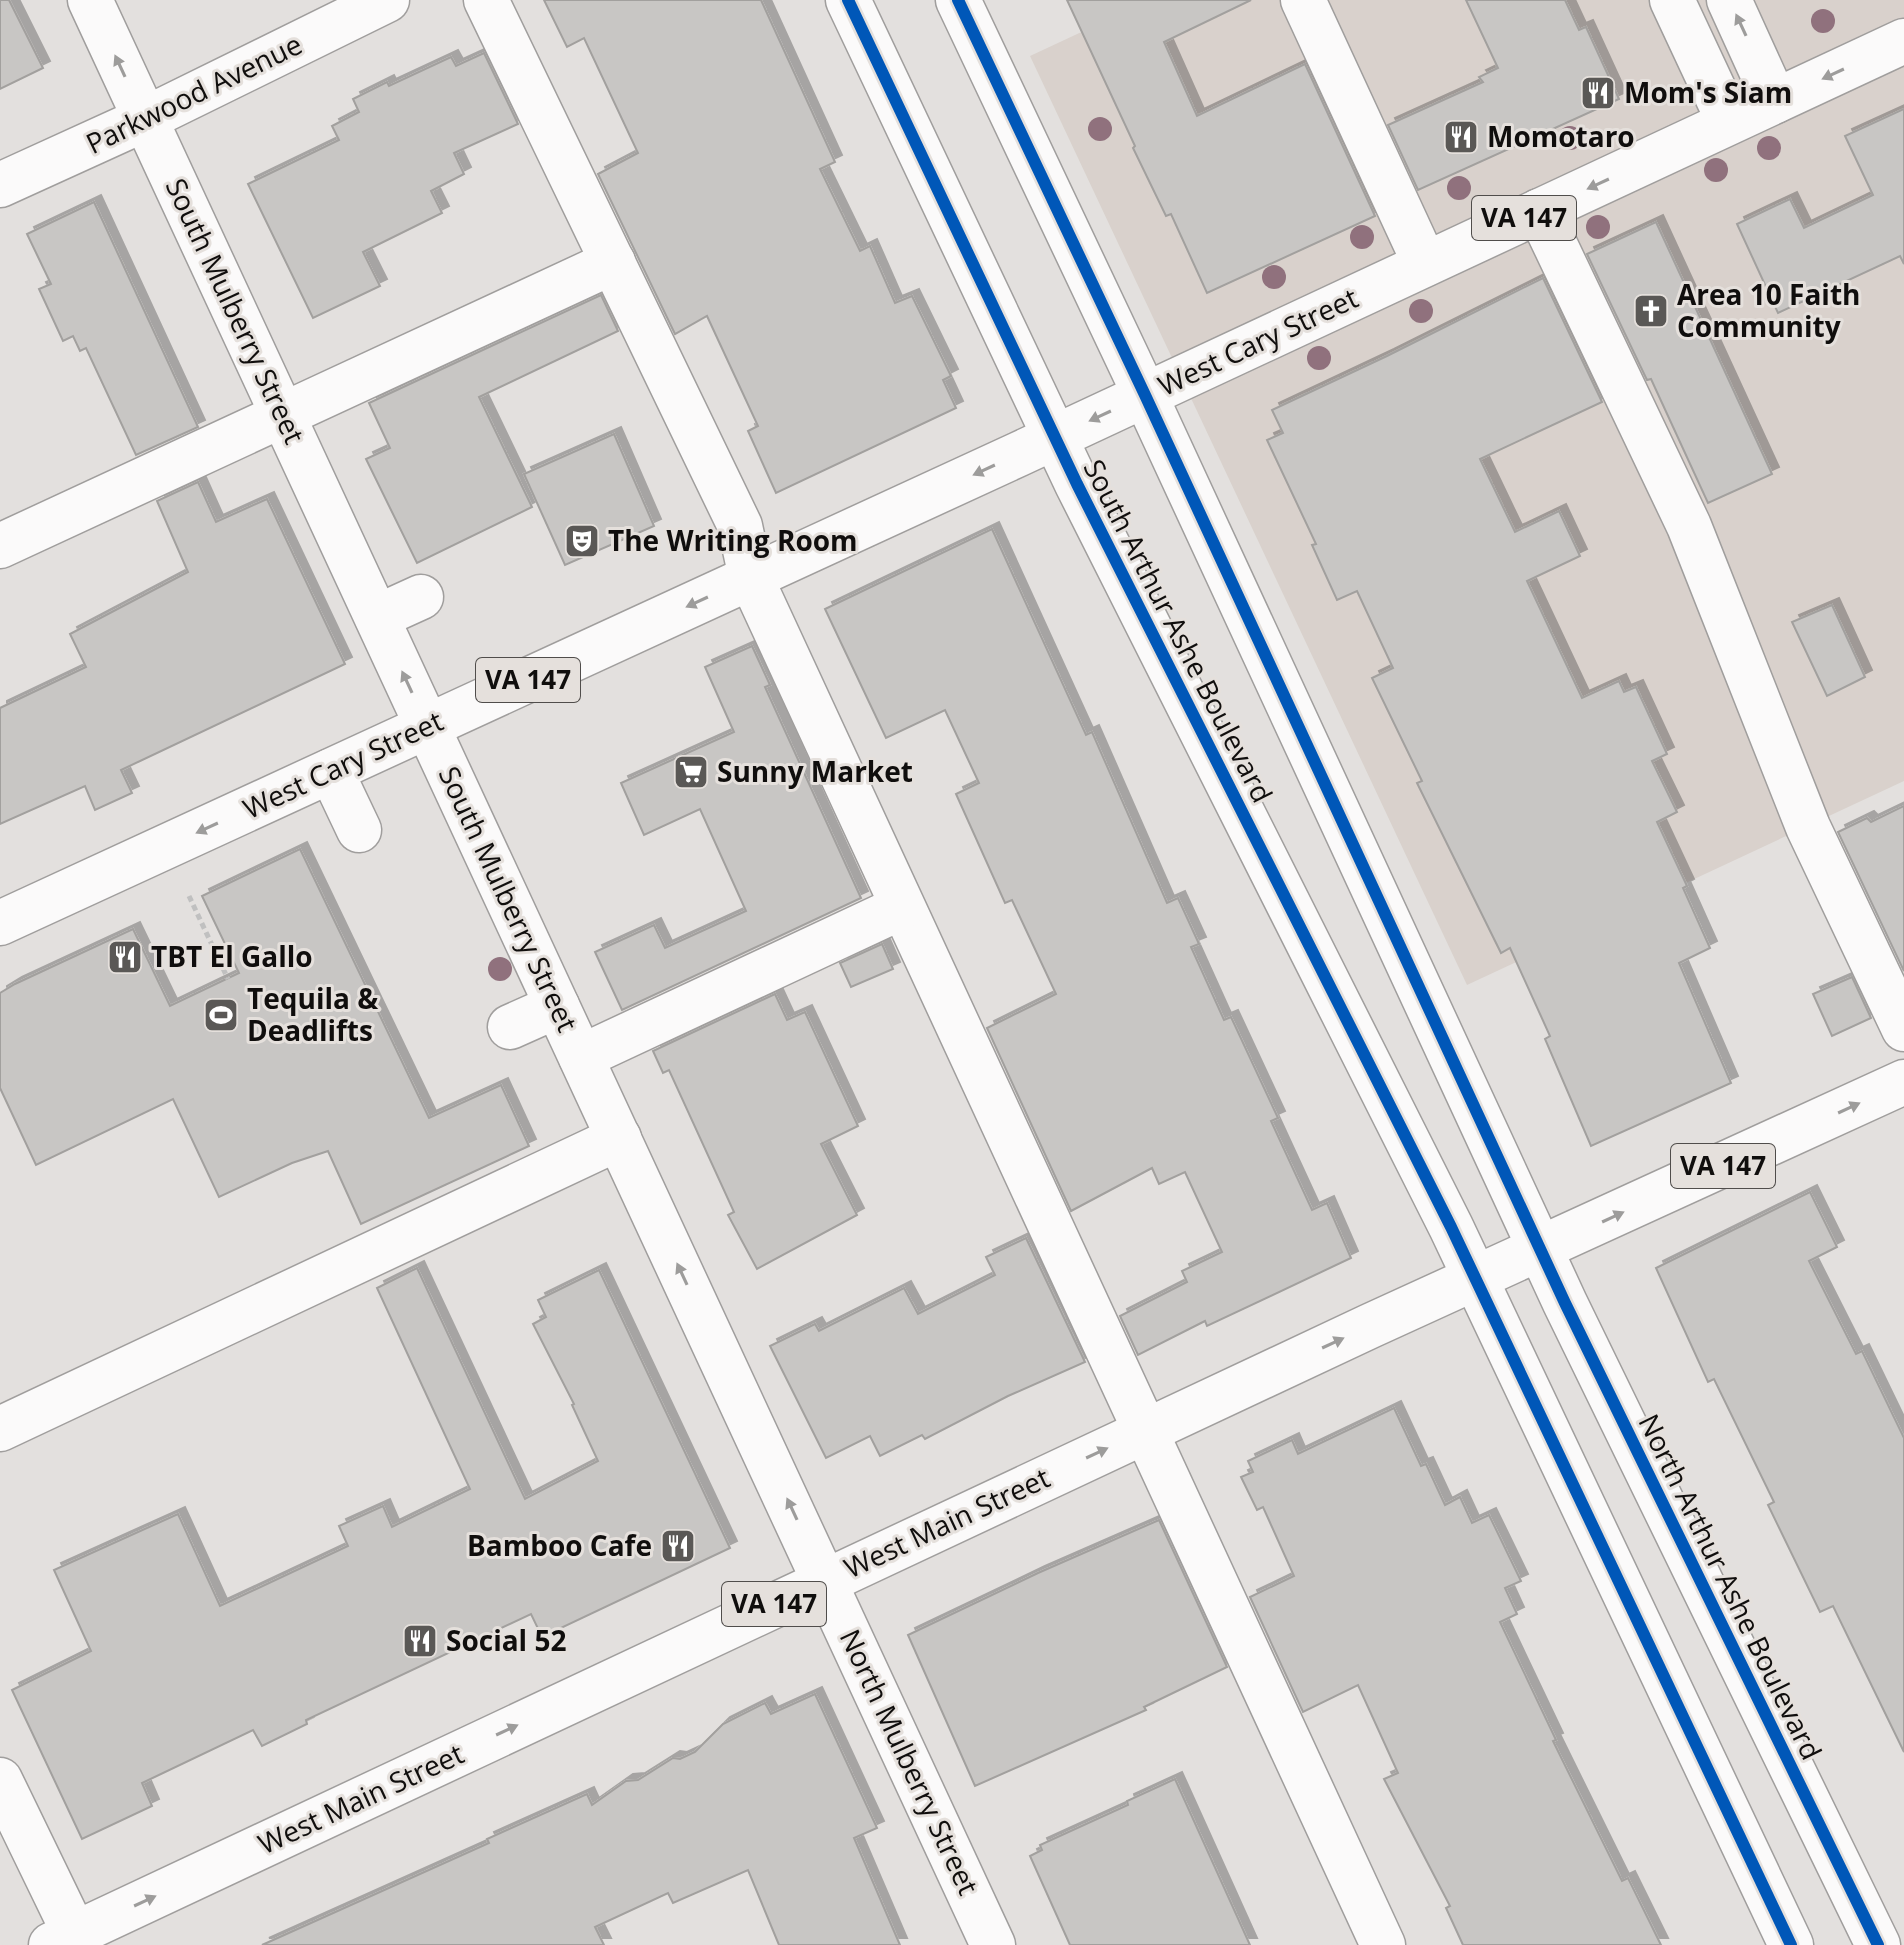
<svg xmlns="http://www.w3.org/2000/svg" width="1904" height="1945" font-family="'Open Sans',sans-serif">
	<defs>
		<filter id="shadow"><feDropShadow dx="7" dy="-7" stdDeviation="0" flood-color="#0004"/></filter>
	</defs>
	<rect width="100%" height="100%" fill="#e3e0de"/>
	<!-- built -->
	<path fill="#d9d1cc" d="M 1150,0 L 1904,0 L 1904,781 L 1467,985 L 1030,56 Z"/>
	<!-- building -->
	<g fill="#c8c6c4" stroke="#a2a09e" stroke-width="2" filter="url(#shadow)">
		<path d="M 0,0 L 9,0 L 43,68 L 0,89 Z"/>
		<path d="M 544,0 L 761,0 L 835,162 L 820,169 L 860,251 L 870,246 L 895,303 L 912,296 L 951,376 L 943,380 L 956,408 L 776,493 L 748,431 L 758,426 L 707,316 L 675,334 L 598,174 L 638,153 L 584,38 L 567,47 Z"/>
		<path d="M 1067,0 L 1251,0 L 1164,42 L 1197,116 L 1305,64 L 1375,216 L 1207,293 L 1171,214 L 1166,216 L 1133,148 L 1135,146 Z"/>
		<path d="M 1466,0 L 1565,0 L 1579,30 L 1586,27 L 1619,99 L 1418,190 L 1388,125 L 1483,82 L 1479,77 L 1498,68 Z"/>
		<path d="M 484,53 L 518,124 L 454,153 L 464,174 L 431,191 L 442,213 L 363,252 L 380,286 L 313,318 L 248,184 L 339,140 L 332,126 L 359,112 L 353,99 L 387,82 L 389,86 L 451,57 L 456,66 Z"/>
		<path d="M 1904,109 L 1904,264 L 1900,256 L 1778,313 L 1737,224 L 1790,199 L 1804,228 L 1873,195 L 1845,136 Z"/>
		<path d="M 94,202 L 198,427 L 136,455 L 86,348 L 80,351 L 73,336 L 63,341 L 39,289 L 51,284 L 27,234 Z"/>
		<path d="M 1656,222 L 1772,474 L 1708,503 L 1651,379 L 1647,380 L 1587,254 Z"/>
		<path d="M 1543,278 L 1602,402 L 1480,459 L 1515,532 L 1559,511 L 1580,556 L 1527,581 L 1582,698 L 1619,681 L 1624,692 L 1636,687 L 1667,754 L 1652,761 L 1677,812 L 1657,822 L 1687,886 L 1683,888 L 1710,948 L 1679,963 L 1731,1083 L 1591,1146 L 1545,1039 L 1550,1036 L 1510,948 L 1501,953 L 1417,783 L 1422,781 L 1372,678 L 1393,668 L 1357,591 L 1337,600 L 1312,545 L 1316,544 L 1267,440 L 1283,433 L 1272,410 L 1387,356 Z"/>
		<path d="M 601,295 L 618,331 L 479,397 L 532,507 L 417,563 L 366,459 L 390,448 L 369,403 Z"/>
		<path d="M 614,434 L 654,526 L 565,565 L 524,474 Z"/>
		<path d="M 198,482 L 216,522 L 267,499 L 345,664 L 121,770 L 132,793 L 95,810 L 85,786 L 0,824 L 0,708 L 86,667 L 70,634 L 188,572 L 157,501 Z"/>
		<path d="M 992,529 L 1086,735 L 1092,732 L 1167,903 L 1178,898 L 1199,944 L 1191,947 L 1224,1020 L 1231,1017 L 1278,1118 L 1271,1121 L 1312,1210 L 1327,1203 L 1351,1258 L 1207,1326 L 1205,1321 L 1138,1355 L 1120,1316 L 1187,1282 L 1182,1271 L 1222,1252 L 1185,1172 L 1159,1184 L 1152,1168 L 1071,1211 L 987,1028 L 1056,994 L 1012,900 L 1005,903 L 956,794 L 979,783 L 945,710 L 886,738 L 825,609 Z"/>
		<path d="M 1832,605 L 1865,677 L 1827,696 L 1792,622 Z"/>
		<path d="M 752,646 L 770,685 L 765,687 L 861,898 L 622,1010 L 595,952 L 654,925 L 665,948 L 746,911 L 700,809 L 644,835 L 621,783 L 734,732 L 705,667 Z"/>
		<path d="M 1904,806 L 1904,971 L 1838,832 L 1867,818 L 1871,822 Z"/>
		<path d="M 300,849 L 429,1118 L 501,1085 L 529,1146 L 361,1224 L 328,1151 L 292,1163 L 219,1197 L 173,1099 L 36,1165 L 0,1088 L 0,993 L 15,984 L 133,929 L 170,1006 L 239,973 L 202,896 Z"/>
		<path d="M 882,944 L 893,969 L 851,987 L 840,963 Z"/>
		<path d="M 1852,977 L 1871,1018 L 1832,1036 L 1813,994 Z"/>
		<path d="M 775,994 L 787,1020 L 805,1012 L 858,1126 L 821,1144 L 857,1215 L 757,1269 L 728,1215 L 734,1212 L 669,1070 L 663,1073 L 653,1051 Z"/>
		<path d="M 1810,1192 L 1837,1247 L 1809,1261 L 1856,1354 L 1862,1351 L 1904,1438 L 1904,1752 L 1833,1606 L 1820,1612 L 1768,1505 L 1774,1502 L 1714,1379 L 1708,1382 L 1656,1268 Z"/>
		<path d="M 1026,1238 L 1085,1362 L 1008,1396 L 925,1439 L 922,1435 L 880,1456 L 870,1436 L 826,1458 L 770,1346 L 815,1324 L 819,1331 L 904,1288 L 918,1314 L 995,1275 L 986,1257 Z"/>
		<path d="M 417,1268 L 525,1499 L 598,1461 L 572,1405 L 574,1404 L 533,1324 L 546,1317 L 538,1300 L 599,1270 L 730,1548 L 542,1637 L 531,1614 L 306,1720 L 307,1724 L 262,1746 L 253,1730 L 142,1783 L 152,1806 L 82,1839 L 12,1690 L 91,1651 L 54,1570 L 178,1514 L 220,1606 L 348,1546 L 339,1526 L 383,1506 L 392,1527 L 470,1489 L 377,1288 Z"/>
		<path d="M 1394,1408 L 1421,1466 L 1426,1464 L 1445,1505 L 1460,1497 L 1472,1523 L 1489,1515 L 1521,1581 L 1505,1588 L 1517,1614 L 1500,1622 L 1556,1740 L 1553,1741 L 1622,1881 L 1628,1878 L 1661,1945 L 1463,1945 L 1446,1908 L 1450,1906 L 1384,1779 L 1398,1773 L 1358,1685 L 1303,1712 L 1250,1597 L 1294,1576 L 1263,1507 L 1257,1510 L 1241,1477 L 1253,1472 L 1248,1461 L 1292,1440 L 1298,1454 Z"/>
		<path d="M 1159,1520 L 1227,1667 L 1144,1707 L 1146,1710 L 975,1786 L 908,1635 L 1038,1573 Z"/>
		<path d="M 815,1694 L 877,1828 L 854,1838 L 900,1945 L 779,1945 L 748,1870 L 673,1903 L 668,1893 L 595,1927 L 604,1945 L 262,1945 L 489,1843 L 487,1839 L 587,1794 L 592,1805 L 626,1781 L 638,1780 L 673,1758 L 680,1759 L 695,1752 L 723,1724 L 765,1703 L 771,1714 Z"/>
		<path d="M 1175,1779 L 1250,1945 L 1070,1945 L 1030,1856 L 1042,1850 L 1040,1845 L 1128,1805 L 1127,1801 Z"/>
	</g>
	<g fill="none" stroke-linecap="round" stroke-linejoin="round">
		<!-- minor casing -->
		<g stroke="#a09e9d" stroke-width="47">
			<g id="minor">
				<path d="M 90,0 L 993,1945"/>
				<path d="M 486,0 L 740,526 L 751,578 L 1383,1945"/>
				<path d="M 1303,0 L 1425,264"/>
				<path d="M 1672,0 L 1729,122"/>
				<path d="M 1729,0 L 1775,101"/>
				<path d="M 0,185 L 145,119 L 387,0"/>
				<path d="M 1539,211 L 1689,526 L 1808,827 L 1904,1029"/>
				<path d="M 0,546 L 613,262"/>
				<path d="M 377,617 L 421,597"/>
				<path d="M 331,771 L 359,830"/>
				<path d="M 510,1027 L 557,1006"/>
				<path d="M 581,1057 L 902,907"/>
				<path d="M 0,1429 L 619,1138"/>
				<path d="M 0,1780 L 80,1945"/>
			</g>
		</g>
		<!-- major casing -->
		<g stroke="#a09e9d" stroke-width="47">
			<g id="major">
				<path d="M 848,0 L 1077,484 L 1451,1227 L 1791,1945"/>
				<path d="M 958,0 L 1145,395 L 1565,1303 L 1878,1945"/>
				<path d="M 0,923 L 1019,454 L 1904,41"/>
				<path d="M 51,1945 L 1370,1326 L 1904,1082"/>
			</g>
		</g>
		<!-- path -->
		<path stroke="#c0c0c0" stroke-width="5" stroke-dasharray="6 4" stroke-linecap="butt" d="M 189,896 L 228,979"/>
		<!-- minor -->
		<use href="#minor" stroke="#fbfafa" stroke-width="44"/>
		<!-- major -->
		<use href="#major" stroke="#fbfafa" stroke-width="44"/>
		<!-- cycleway casing -->
		<g stroke="#e5e0dc" stroke-width="17">
			<g id="cycleway">
				<path d="M 848,0 L 1077,484 L 1451,1227 L 1791,1945"/>
				<path d="M 958,0 L 1145,395 L 1565,1303 L 1878,1945"/>
			</g>
		</g>
		<!-- cycleway -->
		<use href="#cycleway" stroke="#0057b8" stroke-width="12"/>
	</g>
	<!-- trees -->
	<g fill="#90717d">
		<circle cx="1823" cy="21" r="12"/>
		<circle cx="1100" cy="129" r="12"/>
		<circle cx="1570" cy="138" r="12"/>
		<circle cx="1769" cy="148" r="12"/>
		<circle cx="1716" cy="170" r="12"/>
		<circle cx="1459" cy="188" r="12"/>
		<circle cx="1598" cy="227" r="12"/>
		<circle cx="1362" cy="237" r="12"/>
		<circle cx="1274" cy="277" r="12"/>
		<circle cx="1421" cy="311" r="12"/>
		<circle cx="1319" cy="358" r="12"/>
		<circle cx="500" cy="969" r="12"/>
	</g>
	<!-- one-way arrows -->
	<defs><path id="oneway-solid" d="M-6-.8H1V-3.2L6.5 0L1 3.2V.8H-6Z" transform="scale(2)"/></defs>
	<g fill="#9d9c9b">
		<use href="#oneway-solid" transform="translate(1741 25) rotate(-115)"/>
		<use href="#oneway-solid" transform="translate(120 66) rotate(-115)"/>
		<use href="#oneway-solid" transform="translate(1833 74) rotate(155)"/>
		<use href="#oneway-solid" transform="translate(1598 184) rotate(155)"/>
		<use href="#oneway-solid" transform="translate(1100 416) rotate(155)"/>
		<use href="#oneway-solid" transform="translate(984 470) rotate(155)"/>
		<use href="#oneway-solid" transform="translate(697 602) rotate(155)"/>
		<use href="#oneway-solid" transform="translate(407 682) rotate(-115)"/>
		<use href="#oneway-solid" transform="translate(207 828) rotate(155)"/>
		<use href="#oneway-solid" transform="translate(1849 1108) rotate(-25)"/>
		<use href="#oneway-solid" transform="translate(1613 1217) rotate(-25)"/>
		<use href="#oneway-solid" transform="translate(682 1274) rotate(-115)"/>
		<use href="#oneway-solid" transform="translate(1333 1343) rotate(-25)"/>
		<use href="#oneway-solid" transform="translate(1097 1453) rotate(-25)"/>
		<use href="#oneway-solid" transform="translate(792 1509) rotate(-115)"/>
		<use href="#oneway-solid" transform="translate(507 1730) rotate(-25)"/>
		<use href="#oneway-solid" transform="translate(145 1901) rotate(-25)"/>
	</g>
	<!-- icons -->
	<defs>
		<g id="restaurant-square" transform="scale(1.8)"><rect x="-9" y="-9" width="18" height="18" rx="4" fill="#5a5856" stroke="#e5e0dc"/><path d="M-5-6h1v4h1v-4h1v4h1v-4h1v5L-1.5 .5V6h-2V.5L-5-1ZM5-6V6H3V1.5H1.5Q1.5-4 5-6Z" fill="#fff"/></g>
		<g id="church-square" transform="scale(1.8)"><rect x="-9" y="-9" width="18" height="18" rx="4" fill="#5a5856" stroke="#e5e0dc"/><path d="M-1.2-6h2.4v3.5h3.3v2.4h-3.3V6h-2.4V-.1h-3.3v-2.4h3.3Z" fill="#fff"/></g>
		<g id="theatre-square" transform="scale(1.8)"><rect x="-9" y="-9" width="18" height="18" rx="4" fill="#5a5856" stroke="#e5e0dc"/><path d="M-5-5.5Q0-4 5-5.5V0Q5 5 0 6Q-5 5-5 0ZM-3.3-2.5H-1v1.5H-3.3ZM1-2.5H3.3v1.5H1ZM-2.8 1Q0 5.5 2.8 1Z" fill="#fff"/></g>
		<g id="supermarket-square" transform="scale(1.8)"><rect x="-9" y="-9" width="18" height="18" rx="4" fill="#5a5856" stroke="#e5e0dc"/><path d="M-6-5.5h2.5l.6 2H6L4.5 2H-2.5L-4.4-4H-6ZM-1.5 3.2a1.3 1.3 0 1 0 .1 0ZM3 3.2a1.3 1.3 0 1 0 .1 0Z" fill="#fff"/></g>
		<g id="stadium-square" transform="scale(1.8)"><rect x="-9" y="-9" width="18" height="18" rx="4" fill="#5a5856" stroke="#e5e0dc"/><path d="M0-5a6.5 5 0 1 0 0 10a6.5 5 0 1 0 0-10ZM-3.5-1.8h7v3.6h-7Z" fill="#fff"/></g>
	</defs>
	<g fill-rule="evenodd">
		<use href="#restaurant-square" x="1598" y="93"/>
		<use href="#restaurant-square" x="1461" y="137"/>
		<use href="#church-square" x="1651" y="311"/>
		<use href="#theatre-square" x="582" y="541"/>
		<use href="#supermarket-square" x="691" y="772"/>
		<use href="#restaurant-square" x="125" y="957"/>
		<use href="#stadium-square" x="221" y="1015"/>
		<use href="#restaurant-square" x="678" y="1546"/>
		<use href="#restaurant-square" x="420" y="1641"/>
	</g>
	<g text-anchor="middle" stroke-width="6" stroke-linejoin="round" paint-order="stroke">
		<!-- shield labels -->
		<g fill="#e5e0dc" stroke="#504d4b" stroke-width="2">
			<rect x="1472" y="196" width="104" height="44" rx="6"/>
			<rect x="476" y="658" width="104" height="44" rx="6"/>
			<rect x="1671" y="1144" width="104" height="44" rx="6"/>
			<rect x="722" y="1582" width="104" height="44" rx="6"/>
		</g>
		<g font-size="26" font-weight="bold" fill="#100e0d">
			<text x="1524" y="227">VA 147</text>
			<text x="528" y="689">VA 147</text>
			<text x="1723" y="1175">VA 147</text>
			<text x="774" y="1613">VA 147</text>
		</g>
		<!-- poi labels -->
		<g font-size="28" font-weight="bold" fill="#100e0d" stroke="#e5e0dc" text-anchor="start">
			<text x="1624" y="103">Mom's Siam</text>
			<text x="1487" y="147">Momotaro</text>
			<text x="1677" y="305">Area 10 Faith<tspan x="1677" dy="32">Community</tspan></text>
			<text x="608" y="551">The Writing Room</text>
			<text x="717" y="782">Sunny Market</text>
			<text x="151" y="967">TBT El Gallo</text>
			<text x="247" y="1009">Tequila &amp;<tspan x="247" dy="32">Deadlifts</tspan></text>
			<text x="652" y="1556" text-anchor="end">Bamboo Cafe</text>
			<text x="446" y="1651">Social 52</text>
		</g>
		<!-- street labels -->
		<g font-size="28" fill="#100e0d" stroke="#e5e0dc">
			<text transform="translate(194 94) rotate(-26)" y="10">Parkwood Avenue</text>
			<text transform="translate(235 311) rotate(65)" y="10">South Mulberry Street</text>
			<text transform="translate(1258 342) rotate(-25)" y="10">West Cary Street</text>
			<text transform="translate(1178 631) rotate(63)" y="10">South Arthur Ashe Boulevard</text>
			<text transform="translate(343 765) rotate(-25)" y="10">West Cary Street</text>
			<text transform="translate(508 899) rotate(65)" y="10">South Mulberry Street</text>
			<text transform="translate(947 1523) rotate(-25)" y="10">West Main Street</text>
			<text transform="translate(1730 1587) rotate(64)" y="10">North Arthur Ashe Boulevard</text>
			<text transform="translate(909 1762) rotate(65)" y="10">North Mulberry Street</text>
			<text transform="translate(361 1799) rotate(-25)" y="10">West Main Street</text>
		</g>
	</g>
</svg>
